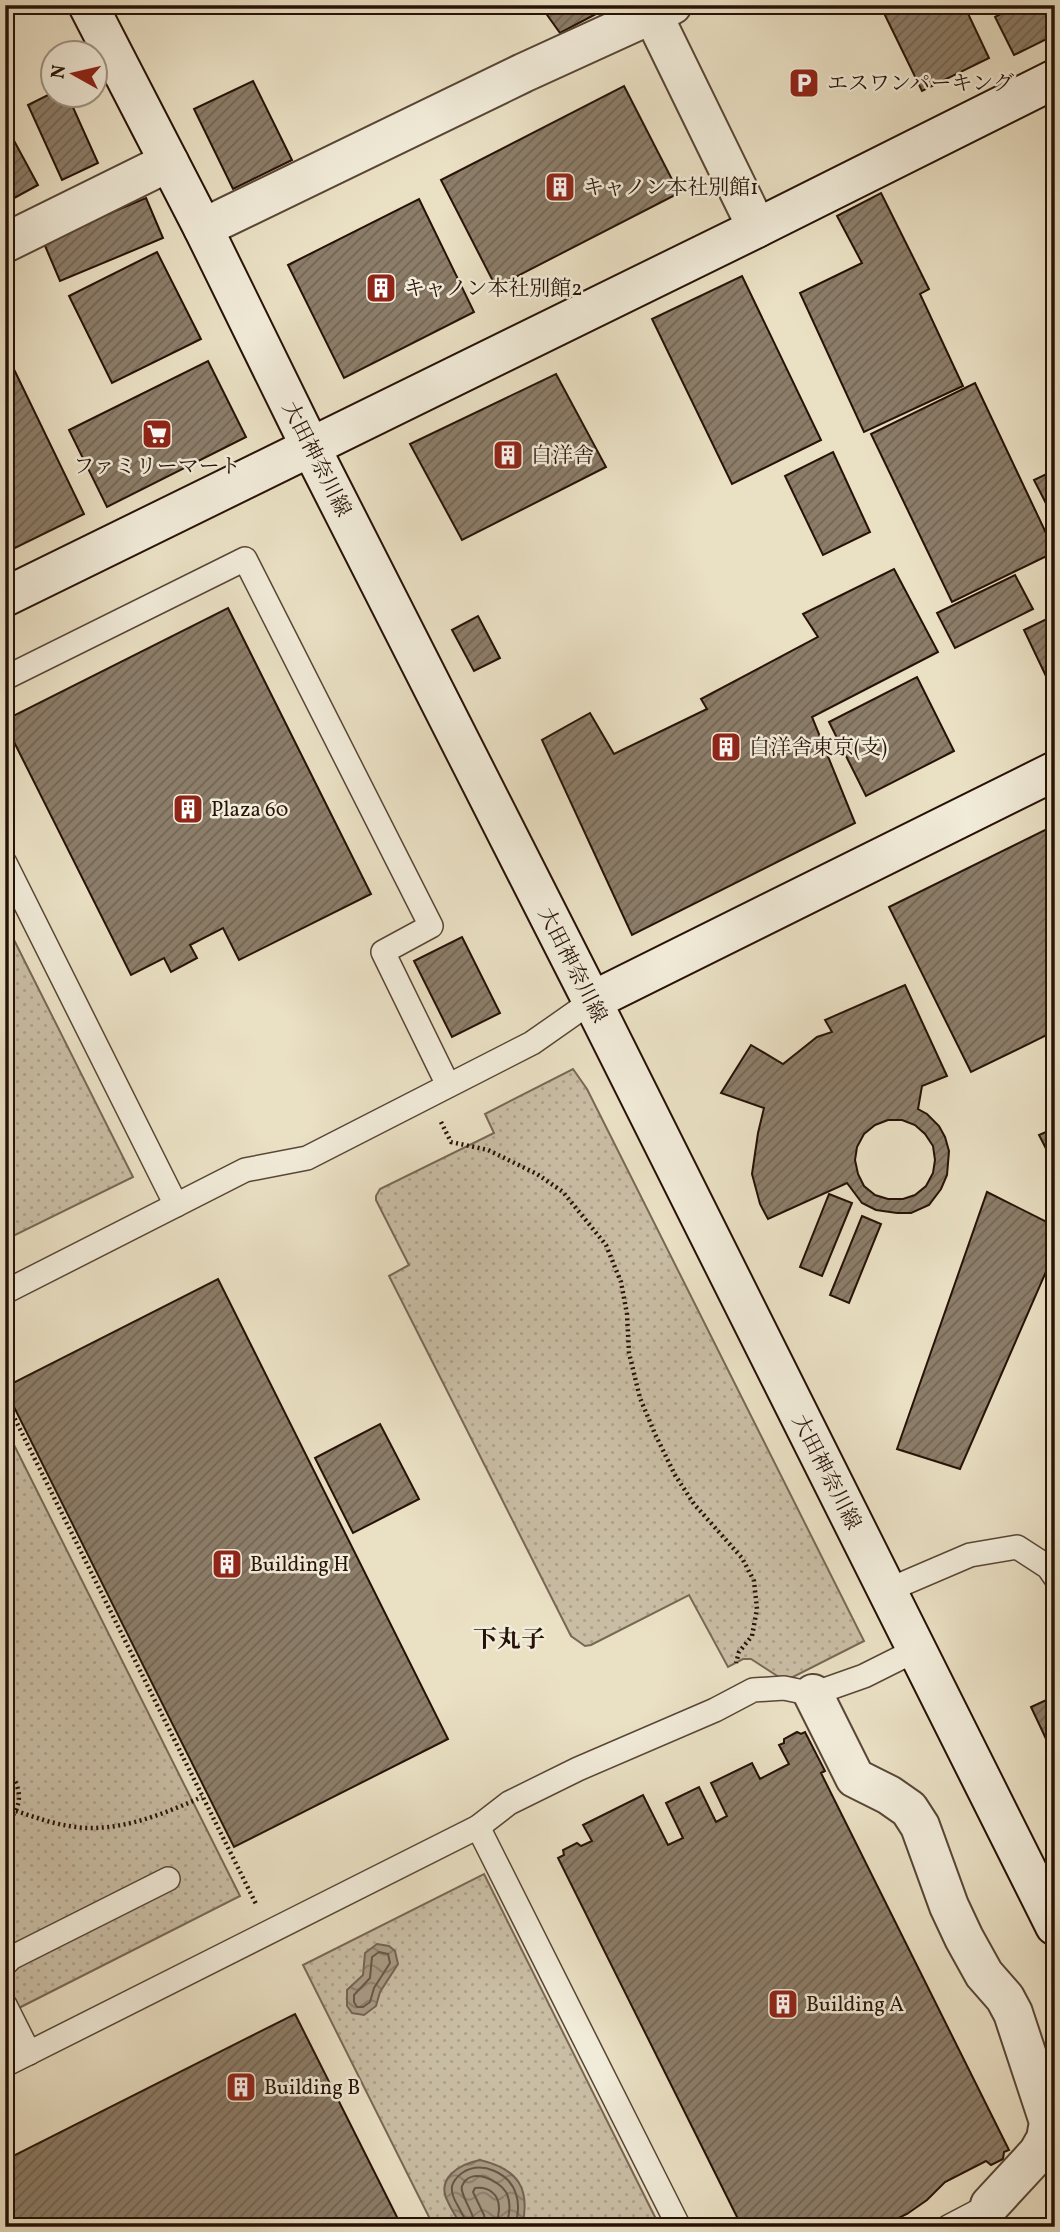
<svg xmlns="http://www.w3.org/2000/svg" width="1060" height="2232" font-family="Vollkorn,'Noto Serif JP',serif">
	<defs>
		<pattern id="park-dots" width="8" height="8" patternUnits="userSpaceOnUse" patternTransform="scale(1.75)"><rect width="8" height="8" fill="#c9bda4"/><path d="M2 2h.1M6 6h.1" fill="none" stroke="#ada18c" stroke-width="1.8" stroke-linecap="round"/></pattern>
		<pattern id="water-waves" width="16" height="10" patternUnits="userSpaceOnUse" patternTransform="scale(1.75)"><rect width="16" height="10" fill="#a89a84"/><path d="M0 5q4-4 8 0t8 0" fill="none" stroke="#897c6a"/></pattern>
		<pattern id="building-hatch" width="6" height="6" patternUnits="userSpaceOnUse" patternTransform="scale(1.75)"><rect width="6" height="6" fill="#8c7d69"/><path d="M-1 1l2-2M0 6l6-6M5 7l2-2" fill="none" stroke="#726554"/></pattern>
	</defs>
	<rect width="100%" height="100%" fill="#eae0c4"/>
	<filter id="stains"><feTurbulence type="fractalNoise" baseFrequency=".00286" numOctaves="4"/><feColorMatrix values="0 0 0 0 .2 0 0 0 0 .09 0 0 0 0 .02 0 0 0 .5 -.17"/></filter>
	<radialGradient id="worn" r=".72"><stop offset=".6" stop-color="#630" stop-opacity="0"/><stop offset="1" stop-color="#630" stop-opacity=".3"/></radialGradient>
	<!-- park -->
	<g fill="url(#park-dots)" stroke="#786856" stroke-width="2">
		<path d="M 5,922 L 133,1177 L 5,1240 Z"/>
		<path d="M 573,1069 L 587,1089 L 864,1641 L 793,1677 L 779,1677 L 751,1659 L 743,1659 L 728,1667 L 689,1595 L 591,1645 L 585,1646 L 571,1636 L 389,1276 L 409,1265 L 376,1200 L 376,1196 L 380,1189 L 494,1133 L 485,1114 Z"/>
		<path d="M 5,1427 L 240,1896 L 5,2015 Z"/>
		<path d="M 484,1874 L 660,2227 L 434,2227 L 303,1965 Z"/>
	</g>
	<!-- water -->
	<g fill="url(#water-waves)" stroke="#746452" stroke-width="2">
		<path d="M 377,1944 L 389,1946 L 395,1951 L 398,1964 L 380,1992 L 376,2006 L 364,2015 L 352,2013 L 347,2006 L 347,1990 L 363,1975 L 365,1953 Z"/>
		<path d="M 480,2160 C 518,2169 531,2188 522,2227 L 461,2227 C 457,2217 452,2211 448,2202 C 435,2178 460,2164 480,2160 Z"/>
	</g>
	<g fill="none" stroke-linecap="round" stroke-linejoin="round">
		<!-- shore -->
		<g stroke="#685646" stroke-width="2">
			<path d="M 379,1952 L 388,1954 L 390,1963 L 374,1988 L 370,2002 L 363,2007 L 357,2007 L 354,2002 L 354,1995 L 370,1978 L 372,1957 Z"/>
			<path d="M 467,2227 C 465,2212 450,2200 452,2186 C 454,2180 458,2176 462,2173 C 482,2160 509,2173 516,2194 C 520,2206 517,2215 516,2227"/>
			<path d="M 476,2227 C 475,2215 459,2193 462,2186 C 470,2166 500,2180 507,2194 C 512,2206 508,2215 507,2227"/>
			<path d="M 486,2227 L 484,2215 L 473,2192 L 475,2188 C 488,2186 499,2194 499,2208 C 499,2214 497,2221 496,2227"/>
		</g>
	</g>
	<!-- building -->
	<g fill="url(#building-hatch)" stroke="#271207" stroke-width="2" fill-rule="evenodd">
		<path d="M 540,5 L 613,5 L 560,33 Z"/>
		<path d="M 880,5 L 964,5 L 989,58 L 922,91 Z"/>
		<path d="M 1018,5 L 1055,5 L 1055,35 L 1014,55 L 995,17 Z"/>
		<path d="M 253,81 L 292,160 L 233,189 L 194,109 Z"/>
		<path d="M 624,86 L 679,193 L 496,287 L 441,180 Z"/>
		<path d="M 52,93 L 67,94 L 98,163 L 62,180 L 28,105 Z"/>
		<path d="M 5,124 L 38,185 L 5,203 Z"/>
		<path d="M 881,193 L 929,289 L 920,294 L 963,386 L 864,432 L 800,293 L 862,263 L 837,216 Z"/>
		<path d="M 146,198 L 163,238 L 60,281 L 43,241 Z"/>
		<path d="M 419,199 L 474,312 L 344,378 L 288,265 Z"/>
		<path d="M 157,252 L 201,339 L 112,383 L 69,296 Z"/>
		<path d="M 742,276 L 821,440 L 732,484 L 652,319 Z"/>
		<path d="M 8,357 L 84,514 L 15,548 L 5,528 L 5,358 Z"/>
		<path d="M 208,361 L 246,437 L 107,507 L 69,430 Z"/>
		<path d="M 556,374 L 606,467 L 462,540 L 410,444 Z"/>
		<path d="M 975,383 L 1055,552 L 952,602 L 871,434 Z"/>
		<path d="M 833,452 L 870,532 L 823,555 L 785,476 Z"/>
		<path d="M 1055,470 L 1055,521 L 1034,480 Z"/>
		<path d="M 894,569 L 938,652 L 812,717 L 855,823 L 632,935 L 542,740 L 590,713 L 614,754 L 707,709 L 701,699 L 818,637 L 803,614 Z"/>
		<path d="M 1015,575 L 1033,609 L 955,648 L 937,613 Z"/>
		<path d="M 228,608 L 371,894 L 239,960 L 223,928 L 190,945 L 197,958 L 171,972 L 164,958 L 131,975 L 5,724 L 5,720 Z"/>
		<path d="M 1055,615 L 1055,695 L 1024,630 Z"/>
		<path d="M 478,616 L 500,658 L 474,671 L 452,630 Z"/>
		<path d="M 917,677 L 954,751 L 866,796 L 829,722 Z"/>
		<path d="M 1055,825 L 1055,1031 L 971,1072 L 889,907 Z"/>
		<path d="M 462,937 L 500,1013 L 452,1037 L 414,961 Z"/>
		<path d="M 905,985 L 947,1076 L 922,1086 L 918,1109 L 927,1114 L 939,1126 L 945,1137 L 949,1151 L 947,1175 L 941,1189 L 929,1205 L 911,1213 L 897,1213 L 876,1210 L 862,1203 L 847,1183 L 768,1219 L 760,1204 L 752,1174 L 758,1133 L 764,1108 L 721,1093 L 751,1045 L 783,1064 L 817,1037 L 832,1032 L 825,1020 ZM 888,1120 L 902,1120 L 915,1125 L 925,1134 L 933,1146 L 935,1160 L 933,1173 L 926,1186 L 915,1195 L 903,1199 L 888,1199 L 875,1195 L 864,1186 L 858,1174 L 855,1160 L 857,1147 L 864,1134 L 875,1125 Z"/>
		<path d="M 1055,1128 L 1055,1166 L 1039,1135 Z"/>
		<path d="M 987,1192 L 1055,1226 L 1055,1251 L 960,1469 L 897,1449 Z"/>
		<path d="M 829,1194 L 852,1203 L 822,1276 L 800,1267 Z"/>
		<path d="M 862,1216 L 881,1224 L 849,1303 L 830,1295 Z"/>
		<path d="M 218,1279 L 448,1739 L 234,1847 L 5,1389 L 5,1387 Z"/>
		<path d="M 380,1424 L 419,1499 L 353,1533 L 315,1458 Z"/>
		<path d="M 1055,1696 L 1055,1758 L 1031,1707 Z"/>
		<path d="M 797,1732 L 801,1734 L 805,1732 L 825,1771 L 821,1773 L 1009,2150 L 1004,2152 L 1003,2159 L 991,2165 L 986,2161 L 945,2182 L 927,2200 L 907,2214 L 880,2227 L 742,2227 L 558,1858 L 564,1855 L 563,1850 L 577,1843 L 581,1846 L 592,1841 L 583,1825 L 643,1795 L 668,1845 L 683,1838 L 666,1803 L 699,1787 L 716,1822 L 727,1816 L 711,1783 L 752,1763 L 760,1779 L 789,1764 L 779,1745 L 784,1743 L 784,1739 Z"/>
		<path d="M 295,2014 L 402,2227 L 5,2227 L 5,2160 Z"/>
	</g>
	<g fill="none" stroke-linecap="round" stroke-linejoin="round">
		<!-- lane casing -->
		<g stroke="#584636" stroke-width="26">
			<g id="lane">
				<path d="M 5,678 L 245,559 L 431,926 L 383,952 L 448,1085"/>
				<path d="M 5,863 L 176,1205"/>
				<path d="M 5,1292 L 245,1170 L 307,1158 L 532,1043 L 592,1001"/>
				<path d="M 886,1591 L 970,1555 L 1017,1547 L 1048,1567 L 1055,1577"/>
				<path d="M 478,1827 L 679,2227"/>
				<path d="M 5,1964 L 11,1958 L 168,1879"/>
				<path d="M 5,2005 L 29,2053"/>
				<path d="M 5,2065 L 478,1827 L 509,1803 L 578,1769 L 715,1710 L 753,1690 L 784,1688 L 813,1694 L 864,1676 L 916,1650"/>
				<path d="M 948,2227 L 990,2205"/>
			</g>
		</g>
		<!-- street casing -->
		<g stroke="#584636" stroke-width="42">
			<g id="street">
				<path d="M 648,5 L 757,228"/>
				<path d="M 203,228 L 523,73 L 672,5"/>
				<path d="M 5,243 L 169,162"/>
				<path d="M 813,1694 L 855,1778 L 889,1795 L 909,1809 L 920,1826 L 949,1906 L 964,1938 L 984,1974 L 1005,1998 L 1013,2013 L 1049,2122 L 1046,2139 L 1038,2153 L 990,2205"/>
			</g>
		</g>
		<!-- secondary casing -->
		<g stroke="#271207" stroke-width="42">
			<g id="secondary">
				<path d="M 88,5 L 203,228 L 310,446 L 592,1001 L 1055,1926"/>
				<path d="M 5,597 L 757,228 L 1055,79"/>
				<path d="M 592,1001 L 1055,771"/>
			</g>
		</g>
		<!-- path -->
		<g stroke="#271207" stroke-width="4.5" stroke-dasharray="2 3.5" stroke-linecap="butt">
			<path d="M 441,1122 L 451,1142 L 488,1150 L 537,1174 L 563,1192 L 606,1245 L 621,1282 L 627,1314 L 629,1353 L 640,1398 L 655,1434 L 675,1475 L 694,1504 L 742,1558 L 754,1581 L 757,1609 L 752,1636 L 739,1652 L 736,1663"/>
			<path d="M 5,1399 L 257,1906"/>
			<path d="M 5,1769 C 22,1783 25,1808 5,1823"/>
			<path d="M 16,1811 C 40,1819 65,1828 91,1828 C 130,1828 168,1812 202,1797"/>
		</g>
		<!-- lane -->
		<use href="#lane" stroke="#f1ebd9" stroke-width="23"/>
		<!-- street -->
		<use href="#street" stroke="#f1ebd9" stroke-width="38"/>
		<!-- secondary -->
		<use href="#secondary" stroke="#f1ebd9" stroke-width="38"/>
	</g>
	<!-- icons -->
	<defs>
		<g id="parking-square" transform="scale(1.575)"><rect x="-9" y="-9" width="18" height="18" rx="4" fill="#8f2418" stroke="#f1ebd9"/><path d="M-3.5-5.5H1a3.5 3.5 0 0 1 0 7H-1V5.5H-3.5ZM-1-3.4V-.6H.8a1.4 1.4 0 0 0 0-2.8Z" fill="#fff"/></g>
		<g id="building-square" transform="scale(1.575)"><rect x="-9" y="-9" width="18" height="18" rx="4" fill="#8f2418" stroke="#f1ebd9"/><path d="M-4-6H4V6H1V3H-1V6H-4ZM-2.5-4.3h1.7v1.8h-1.7ZM.8-4.3h1.7v1.8H.8ZM-2.5-1h1.7V.8h-1.7ZM.8-1h1.7V.8H.8Z" fill="#fff"/></g>
		<g id="supermarket-square" transform="scale(1.575)"><rect x="-9" y="-9" width="18" height="18" rx="4" fill="#8f2418" stroke="#f1ebd9"/><path d="M-6-5.5h2.5l.6 2H6L4.5 2H-2.5L-4.4-4H-6ZM-1.5 3.2a1.3 1.3 0 1 0 .1 0ZM3 3.2a1.3 1.3 0 1 0 .1 0Z" fill="#fff"/></g>
	</defs>
	<g fill-rule="evenodd">
		<use href="#parking-square" x="804" y="83"/>
		<use href="#building-square" x="560" y="187"/>
		<use href="#building-square" x="381" y="288"/>
		<use href="#supermarket-square" x="157" y="434"/>
		<use href="#building-square" x="508" y="455"/>
		<use href="#building-square" x="726" y="747"/>
		<use href="#building-square" x="188" y="809"/>
		<use href="#building-square" x="227" y="1564"/>
		<use href="#building-square" x="783" y="2004"/>
		<use href="#building-square" x="241" y="2087"/>
	</g>
	<g text-anchor="middle" stroke-width="5" stroke-linejoin="round" paint-order="stroke">
		<!-- poi labels -->
		<g font-size="21" fill="#271207" stroke="#f1ebd9" text-anchor="start">
			<text x="827" y="90">エスワンパーキング</text>
			<text x="583" y="194">キャノン本社別館1</text>
			<text x="404" y="295">キャノン本社別館2</text>
			<text x="531" y="462">白洋舎</text>
			<text x="157" y="473" text-anchor="middle">ファミリーマート</text>
			<text x="749" y="754">白洋舎東京(支)</text>
			<text x="211" y="816">Plaza 60</text>
			<text x="250" y="1571">Building H</text>
			<text x="806" y="2011">Building A</text>
			<text x="264" y="2094">Building B</text>
		</g>
		<!-- street labels -->
		<g font-size="21" fill="#271207" stroke="#f1ebd9">
			<text transform="translate(317 459) rotate(63)" y="7">大田神奈川線</text>
			<text transform="translate(573 965) rotate(63)" y="7">大田神奈川線</text>
			<text transform="translate(827 1472) rotate(63)" y="7">大田神奈川線</text>
		</g>
		<!-- quarter labels -->
		<g font-size="24" font-weight="bold" fill="#271207" stroke="#f1ebd9">
			<text x="509" y="1647">下丸子</text>
		</g>
	</g>
	<!-- margin -->
	<rect width="1060" height="2232" fill="none" stroke="#eae0c4" stroke-width="28"/>
	<rect x="7" y="7" width="1046" height="2218" fill="none" stroke="#271207" stroke-width="3.5"/>
	<rect x="14" y="14" width="1032" height="2204" fill="none" stroke="#271207" stroke-width="2"/>
	<!-- north arrow -->
	<g transform="translate(74 74) rotate(278)"><circle r="33" fill="#f1ebd9" stroke="#a09485" stroke-width="2"/>
	<path d="M0-5L12 26L0 18L-12 26Z" fill="#8f2418"/>
	<text y="-10" font-size="19" font-weight="bold" text-anchor="middle" fill="#271207">N</text>
	</g>
	<rect width="100%" height="100%" filter="url(#stains)"/>
	<rect width="100%" height="100%" fill="url(#worn)"/>
</svg>
